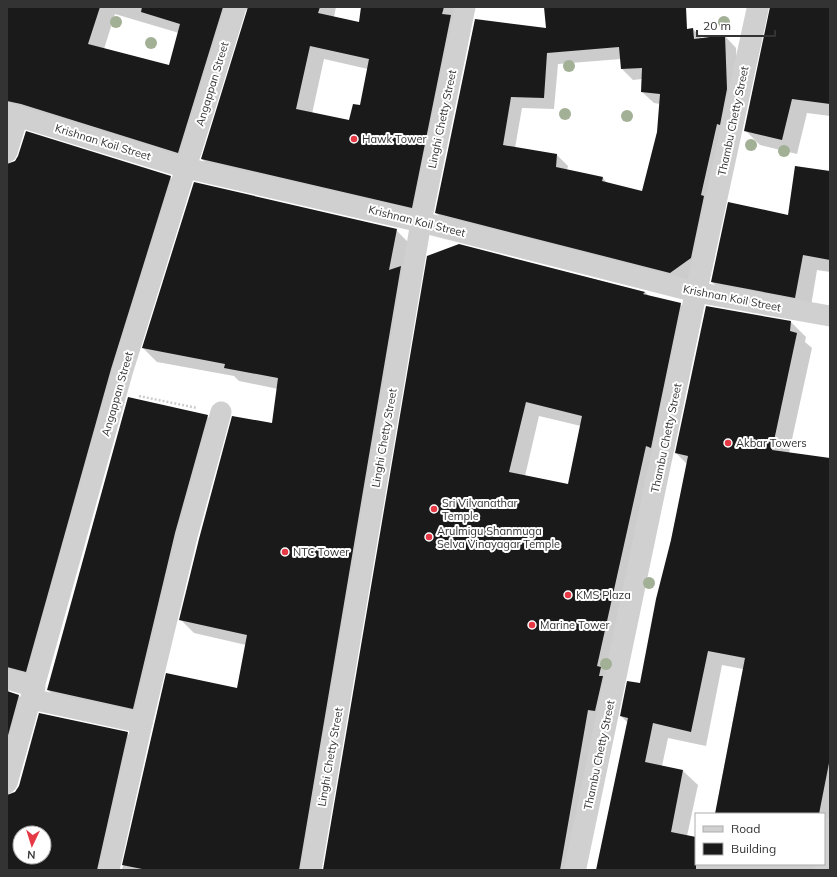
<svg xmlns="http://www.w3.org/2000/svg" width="837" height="877" font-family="Mulish,sans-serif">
	<rect width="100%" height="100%" fill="#fff"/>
	<!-- shadow -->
	<g fill="#0003" fill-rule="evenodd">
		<path d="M 7,7 L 336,7 L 334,17 L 364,24 L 368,7 L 461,7 L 425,221 L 216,173 L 202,159 L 249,9 L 242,12 L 192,166 L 25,115 L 16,139 L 9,165 L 170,177 L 184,191 L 39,685 L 9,690 L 9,693 L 19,696 L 33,710 L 9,795 L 127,733 L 141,747 L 113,870 L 7,870 ZM 115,14 L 179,33 L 169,67 L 104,49 ZM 324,59 L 368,69 L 361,106 L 350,122 L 312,114 ZM 20,833 L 44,833 L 44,857 L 20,857 Z"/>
		<path d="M 545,7 L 665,7 L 668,31 L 693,29 L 703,39 L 725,36 L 736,48 L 738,101 L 702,269 L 682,284 L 447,224 L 436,213 L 547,30 ZM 621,59 L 622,69 L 633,80 L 642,79 L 642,92 L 654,103 L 660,104 L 658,132 L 643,192 L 608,184 L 603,178 L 567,170 L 568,166 L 557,155 L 515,148 L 522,108 L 554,109 L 558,64 Z"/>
		<path d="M 771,7 L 830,7 L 830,116 L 807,113 L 797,154 L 760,145 L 745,130 Z"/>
		<path d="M 830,172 L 830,272 L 817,270 L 810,312 L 727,297 L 712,282 L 789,216 Z"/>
		<path d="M 396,230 L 410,244 L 315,870 L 122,870 L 167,674 L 238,689 L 246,645 L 194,633 L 180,619 L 273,424 L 278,389 L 239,381 L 234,376 L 157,362 L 143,348 Z"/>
		<path d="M 459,245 L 645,292 L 649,296 L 680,304 L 694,318 L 576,870 L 324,870 ZM 539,416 L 581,426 L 569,485 L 525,476 Z"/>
		<path d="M 791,322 L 806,337 L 805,342 L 812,348 L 789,453 L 830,459 L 830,846 L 825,870 L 597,870 L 628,723 L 621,716 L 641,685 L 687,464 L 676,453 ZM 722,665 L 743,669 L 715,814 L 824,814 L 824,864 L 696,864 L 696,838 L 687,836 L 698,785 L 683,771 L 662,766 L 668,738 L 706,746 Z"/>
		<path d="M 207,416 L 222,431 L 147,723 L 62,704 L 48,690 Z"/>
	</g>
	<!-- building -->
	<g fill="#1a1a1a" fill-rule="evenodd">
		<path d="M 7,7 L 100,7 L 88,44 L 169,65 L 180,24 L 141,12 L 142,7 L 223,7 L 178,153 L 21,104 L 7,101 Z"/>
		<path d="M 248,7 L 320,7 L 318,13 L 359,22 L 361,7 L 444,7 L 442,14 L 451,15 L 412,208 L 201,159 ZM 310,46 L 369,59 L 360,105 L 353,104 L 349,120 L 296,109 Z"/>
		<path d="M 544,7 L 686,7 L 687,29 L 693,28 L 694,39 L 725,35 L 727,89 L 720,125 L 717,124 L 701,195 L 704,196 L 691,258 L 670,273 L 435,213 L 475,19 L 546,28 ZM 619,47 L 621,69 L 642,68 L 641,92 L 660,94 L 657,132 L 642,191 L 602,181 L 603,177 L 556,167 L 557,154 L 503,145 L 511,97 L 544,98 L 547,53 Z"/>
		<path d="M 770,7 L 830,7 L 830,104 L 792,99 L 782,140 L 744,131 Z"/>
		<path d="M 26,131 L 171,176 L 111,369 L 26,672 L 7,667 L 7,164 L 15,161 L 18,156 Z"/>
		<path d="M 795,166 L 830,171 L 830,260 L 803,255 L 795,298 L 711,282 L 728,202 L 788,215 Z"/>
		<path d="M 194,182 L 397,229 L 389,270 L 401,266 L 299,870 L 147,870 L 122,865 L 166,673 L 237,688 L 247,635 L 179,620 L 199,539 L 232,416 L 272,423 L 278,378 L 224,368 L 225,364 L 142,348 Z"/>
		<path d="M 459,244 L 645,292 L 643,294 L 681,303 L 651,448 L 646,446 L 597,666 L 601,667 L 599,676 L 603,676 L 595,711 L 588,710 L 560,870 L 323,870 L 427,256 ZM 526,402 L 582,416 L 568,484 L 509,472 Z"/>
		<path d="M 706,306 L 791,321 L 790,331 L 797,333 L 772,450 L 830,458 L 830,758 L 819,814 L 715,814 L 745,658 L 708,651 L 691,732 L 653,723 L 645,762 L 683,770 L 671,832 L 696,837 L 696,870 L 596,870 L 628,718 L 620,716 L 627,681 L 640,683 L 656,599 L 671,540 L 688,456 L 675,453 Z"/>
		<path d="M 128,397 L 208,415 L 175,533 L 133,709 L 47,690 Z"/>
		<path d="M 7,691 L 19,695 L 7,739 Z"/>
		<path d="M 39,713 L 128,732 L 97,870 L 7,870 L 7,795 L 15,792 L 19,786 ZM 20,833 L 44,833 L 44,857 L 20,857 Z"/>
	</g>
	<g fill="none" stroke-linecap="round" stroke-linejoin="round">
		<!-- path -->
		<path stroke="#cdcdcd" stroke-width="2.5" stroke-dasharray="2 2" stroke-linecap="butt" d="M 139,396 L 197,408"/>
		<!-- minor -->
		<g stroke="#d0d0d0" stroke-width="21">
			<path d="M 7,113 L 186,168 L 421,222 L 696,292 L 830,316"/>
			<path d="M 7,152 L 18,116"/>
			<path d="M 7,679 L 35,687"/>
			<path d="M 31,699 L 142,723"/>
			<path d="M 7,783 L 122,373 L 236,7"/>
			<path d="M 824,864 L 830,828"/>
			<path d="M 109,870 L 142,723 L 187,536 L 221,412"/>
			<path d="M 311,870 L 421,222 L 465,7"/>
		</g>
		<!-- tertiary -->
		<path stroke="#d0d0d0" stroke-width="22" d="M 575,870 L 696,292 L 758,7"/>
	</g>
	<!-- trees -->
	<g fill="#a2b095">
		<circle cx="116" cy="22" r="6"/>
		<circle cx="724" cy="22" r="6"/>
		<circle cx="151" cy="43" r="6"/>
		<circle cx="569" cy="66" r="6"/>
		<circle cx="565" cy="114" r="6"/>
		<circle cx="627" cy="116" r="6"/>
		<circle cx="751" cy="145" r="6"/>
		<circle cx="784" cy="151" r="6"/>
		<circle cx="649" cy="583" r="6"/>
		<circle cx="606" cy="664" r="6"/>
	</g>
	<!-- markers -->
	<g fill="#e63946" stroke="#fff" stroke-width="1.5">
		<circle cx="354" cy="139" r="4"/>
		<circle cx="728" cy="443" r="4"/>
		<circle cx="434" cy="509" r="4"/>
		<circle cx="429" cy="537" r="4"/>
		<circle cx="285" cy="552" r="4"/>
		<circle cx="568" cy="595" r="4"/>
		<circle cx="532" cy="625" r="4"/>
	</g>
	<g text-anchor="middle" stroke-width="4" stroke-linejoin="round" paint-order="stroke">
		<!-- street labels -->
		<g font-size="11" fill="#333" stroke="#fff">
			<text transform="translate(212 84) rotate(-73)" y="4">Angappan Street</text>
			<text transform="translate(442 119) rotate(-78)" y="4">Linghi Chetty Street</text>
			<text transform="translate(733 121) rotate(-78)" y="4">Thambu Chetty Street</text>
			<text transform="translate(103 142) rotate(17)" y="4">Krishnan Koil Street</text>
			<text transform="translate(417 221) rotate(14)" y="4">Krishnan Koil Street</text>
			<text transform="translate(732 298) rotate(11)" y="4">Krishnan Koil Street</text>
			<text transform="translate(117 394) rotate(-74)" y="4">Angappan Street</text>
			<text transform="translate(384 438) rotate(-80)" y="4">Linghi Chetty Street</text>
			<text transform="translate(666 438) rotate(-78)" y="4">Thambu Chetty Street</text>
			<text transform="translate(599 755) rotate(-78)" y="4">Thambu Chetty Street</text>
			<text transform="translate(330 757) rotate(-80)" y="4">Linghi Chetty Street</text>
		</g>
		<!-- poi labels -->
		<g font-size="11" fill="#333" stroke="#fff" text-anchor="start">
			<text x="362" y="143">Hawk Tower</text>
			<text x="736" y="447">Akbar Towers</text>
			<text x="442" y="507">Sri Vilvanathar<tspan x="442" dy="13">Temple</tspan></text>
			<text x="437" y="535">Arulmigu Shanmuga<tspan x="437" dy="13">Selva Vinayagar Temple</tspan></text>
			<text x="293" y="556">NTC Tower</text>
			<text x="576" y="599">KMS Plaza</text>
			<text x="540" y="629">Marine Tower</text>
		</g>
	</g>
	<!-- border -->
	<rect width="837" height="877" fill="none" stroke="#333333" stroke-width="16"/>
	<!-- legend -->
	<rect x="695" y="813" width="130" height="52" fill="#ffffff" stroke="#adadad"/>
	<rect x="703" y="826" width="20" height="6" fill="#d0d0d0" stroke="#adadad"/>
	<text x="731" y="833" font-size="12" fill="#333333">Road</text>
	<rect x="703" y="843" width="20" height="12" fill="#1a1a1a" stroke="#adadad"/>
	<text x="731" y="853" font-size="12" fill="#333333">Building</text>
	<!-- north arrow -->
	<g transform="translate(32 845) rotate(184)"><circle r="19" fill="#ffffff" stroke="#adadad"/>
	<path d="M0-3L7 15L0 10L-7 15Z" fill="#e63946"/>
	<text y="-6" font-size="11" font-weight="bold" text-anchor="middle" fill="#333333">N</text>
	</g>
	<!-- scale -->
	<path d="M697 30v6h78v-6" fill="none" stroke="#333333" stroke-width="2"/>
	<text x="703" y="30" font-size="12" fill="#333333" stroke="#ffffff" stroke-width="3" paint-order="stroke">20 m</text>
</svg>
